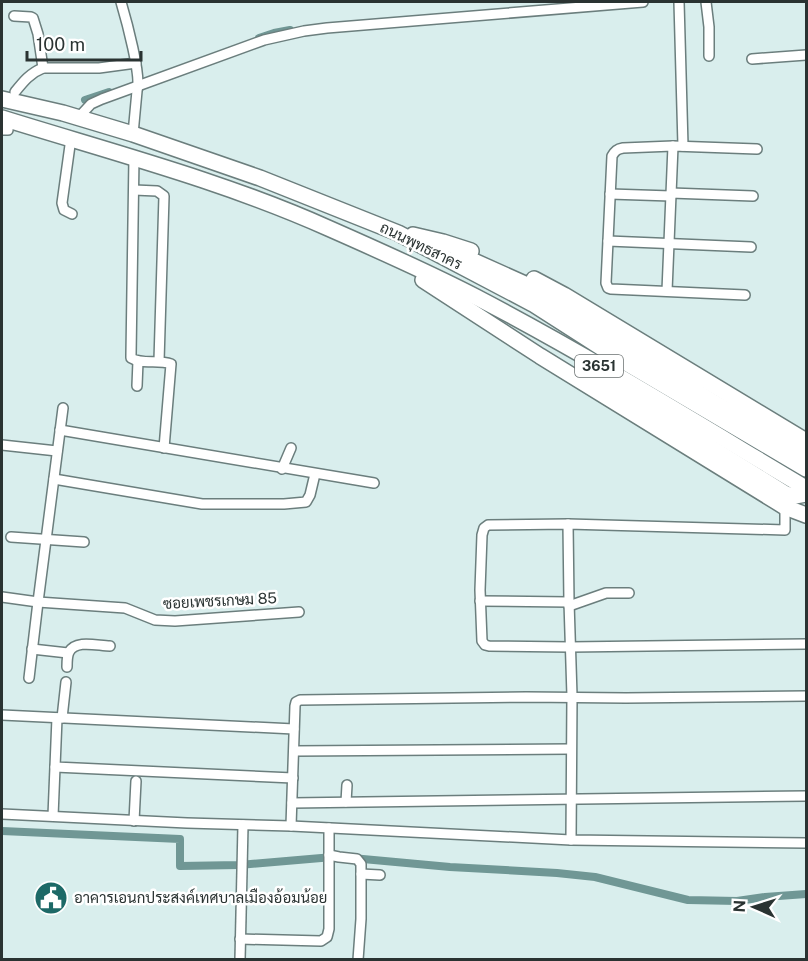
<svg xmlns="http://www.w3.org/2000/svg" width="808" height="961" font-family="'Public Sans',Sarabun,sans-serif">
	<rect width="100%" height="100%" fill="#d9eeed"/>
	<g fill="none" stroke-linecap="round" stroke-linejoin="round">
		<!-- canal -->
		<g stroke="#709795" stroke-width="8">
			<path d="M 259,38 L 274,33 L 290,30"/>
			<path d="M 85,100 L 109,92"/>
			<path d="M 2,831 L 180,839 L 180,866 L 239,865 L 333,857"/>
			<path d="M 352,858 L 450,867 L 557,873 L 595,877 L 688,900 L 737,901 L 765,897 L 806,894"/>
		</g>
		<!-- minor casing -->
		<g stroke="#6b7e7d" stroke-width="12">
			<g id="minor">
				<path d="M 121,2 C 126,19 142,77 137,91 L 133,134"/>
				<path d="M 679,2 L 683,146"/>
				<path d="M 706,2 L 709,27 L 709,56"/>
				<path d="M 14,16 L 31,17 L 33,18 L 38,34 L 43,68"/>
				<path d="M 752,59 L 806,55"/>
				<path d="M 15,92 C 23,82 30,73 43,68 L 99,68 L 136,63"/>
				<path d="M 78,118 L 91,104 L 102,99 L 264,40 L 304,31 L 327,28 L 643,2"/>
				<path d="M 2,130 L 8,130 L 9,121"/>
				<path d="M 71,138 L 62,203 L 64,210 L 72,214"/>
				<path d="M 134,157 L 131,355 L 131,358 C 142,365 159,359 171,364 L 164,448"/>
				<path d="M 134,190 L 157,191 L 164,196 L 159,361"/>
				<path d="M 671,193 L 753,196"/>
				<path d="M 610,194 L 671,196"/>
				<path d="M 608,241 L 751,247"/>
				<path d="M 667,291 L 673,146"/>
				<path d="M 745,295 L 611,289 L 608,288 L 606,283 L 612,156 C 615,151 617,149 623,148 L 673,146 L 757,149"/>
				<path d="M 137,386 L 138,361"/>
				<path d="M 60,430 L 374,483"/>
				<path d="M 2,445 L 57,451"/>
				<path d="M 282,469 L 291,448"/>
				<path d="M 54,479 L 202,504 L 284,504 L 306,502 L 310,495 L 315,474"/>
				<path d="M 785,507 L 785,530 L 568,524 L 488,525 L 484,528 L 482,535 L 480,590 L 482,641 L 485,645 L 489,646 L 570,647 L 806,644"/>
				<path d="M 568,524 L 569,602 L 572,696 L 571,840"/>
				<path d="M 11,537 L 84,542"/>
				<path d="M 2,597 L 38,602 L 125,608 L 155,620 L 175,621 L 299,612"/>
				<path d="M 480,601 L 569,602"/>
				<path d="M 569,606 L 606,593 L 629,593"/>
				<path d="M 32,649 L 68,653"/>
				<path d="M 67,667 C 67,662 67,656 69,652 C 76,639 98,646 110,646"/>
				<path d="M 29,678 L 38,602 L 63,408"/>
				<path d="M 2,715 L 294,729"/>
				<path d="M 57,718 L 55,767 L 293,778"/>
				<path d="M 62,718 L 66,682"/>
				<path d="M 294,751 L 571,749"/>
				<path d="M 346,802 L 347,785"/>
				<path d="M 292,803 L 806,796"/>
				<path d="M 2,814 L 187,823 L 291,826 L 571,840 L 806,843"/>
				<path d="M 53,816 L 55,767"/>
				<path d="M 134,821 L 136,781"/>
				<path d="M 291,826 L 295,706 L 296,702 L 300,700 L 526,697 L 626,698 L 806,696"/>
				<path d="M 329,855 L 339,857 L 357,859 L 361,864 L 361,919 L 358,960"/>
				<path d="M 361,874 L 380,875"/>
				<path d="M 240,939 L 321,941 L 327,937 L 329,929 L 329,828"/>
				<path d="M 240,960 L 243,825"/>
			</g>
		</g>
		<!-- primary casing -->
		<g stroke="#6b7e7d" stroke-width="18">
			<g id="primary">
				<path d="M 2,99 L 63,113 L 133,134 L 260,178 L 398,233 L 533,304 L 611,354 L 806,469"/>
				<path d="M 2,118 C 111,152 223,181 328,228 C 378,250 428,272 476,297 C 589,356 697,423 806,488"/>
				<path d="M 413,235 L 443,242 L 471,251"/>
				<path d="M 458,254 L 525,284 L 715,403 L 806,456"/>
				<path d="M 534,279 L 564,295 L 806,441"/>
				<path d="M 423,280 L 540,356 L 785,507 L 806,515"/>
				<path d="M 586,370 L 786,494 L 795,496 L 806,494"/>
			</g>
		</g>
		<!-- minor -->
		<use href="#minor" stroke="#fff" stroke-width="9"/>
		<!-- primary -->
		<use href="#primary" stroke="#fff" stroke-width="15"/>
	</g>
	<!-- icons -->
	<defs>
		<g id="civic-disc" transform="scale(1.725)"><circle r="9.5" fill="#1d6967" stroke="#fff"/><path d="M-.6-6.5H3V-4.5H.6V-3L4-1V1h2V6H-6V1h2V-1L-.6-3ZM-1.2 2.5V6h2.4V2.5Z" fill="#fff"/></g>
	</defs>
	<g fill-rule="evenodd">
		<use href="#civic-disc" x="51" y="898"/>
	</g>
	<g text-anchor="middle" stroke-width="5" stroke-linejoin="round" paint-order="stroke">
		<!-- shield labels -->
		<rect fill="#fff" stroke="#6a7070" stroke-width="1.5" x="575" y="355" width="48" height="22" rx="4.5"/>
		<g font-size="14" font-weight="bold" fill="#2a3332">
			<text x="599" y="371">3651</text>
		</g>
		<!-- street labels -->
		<g font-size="15" fill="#2a3332" stroke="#fff">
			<text transform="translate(421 246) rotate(26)" y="5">ถนนพุทธสาคร</text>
			<text transform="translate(220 601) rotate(-3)" y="5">ซอยเพชรเกษม 85</text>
		</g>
		<!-- poi labels -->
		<g font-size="15" fill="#2a3332" stroke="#fff" text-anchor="start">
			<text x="74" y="903">อาคารเอนกประสงค์เทศบาลเมืองอ้อมน้อย</text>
		</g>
	</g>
	<!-- border -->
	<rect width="808" height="961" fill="none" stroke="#2a3332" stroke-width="6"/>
	<!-- north arrow -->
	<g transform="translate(754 907) rotate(273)" stroke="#ffffff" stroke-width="4.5" paint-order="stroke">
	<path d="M0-4.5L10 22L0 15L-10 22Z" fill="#2a3332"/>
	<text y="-9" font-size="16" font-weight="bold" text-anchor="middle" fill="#2a3332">N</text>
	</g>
	<!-- scale -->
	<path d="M27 51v9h114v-9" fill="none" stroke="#2a3332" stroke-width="3"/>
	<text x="36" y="51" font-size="18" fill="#2a3332" stroke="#ffffff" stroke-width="4.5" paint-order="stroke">100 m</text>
</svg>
